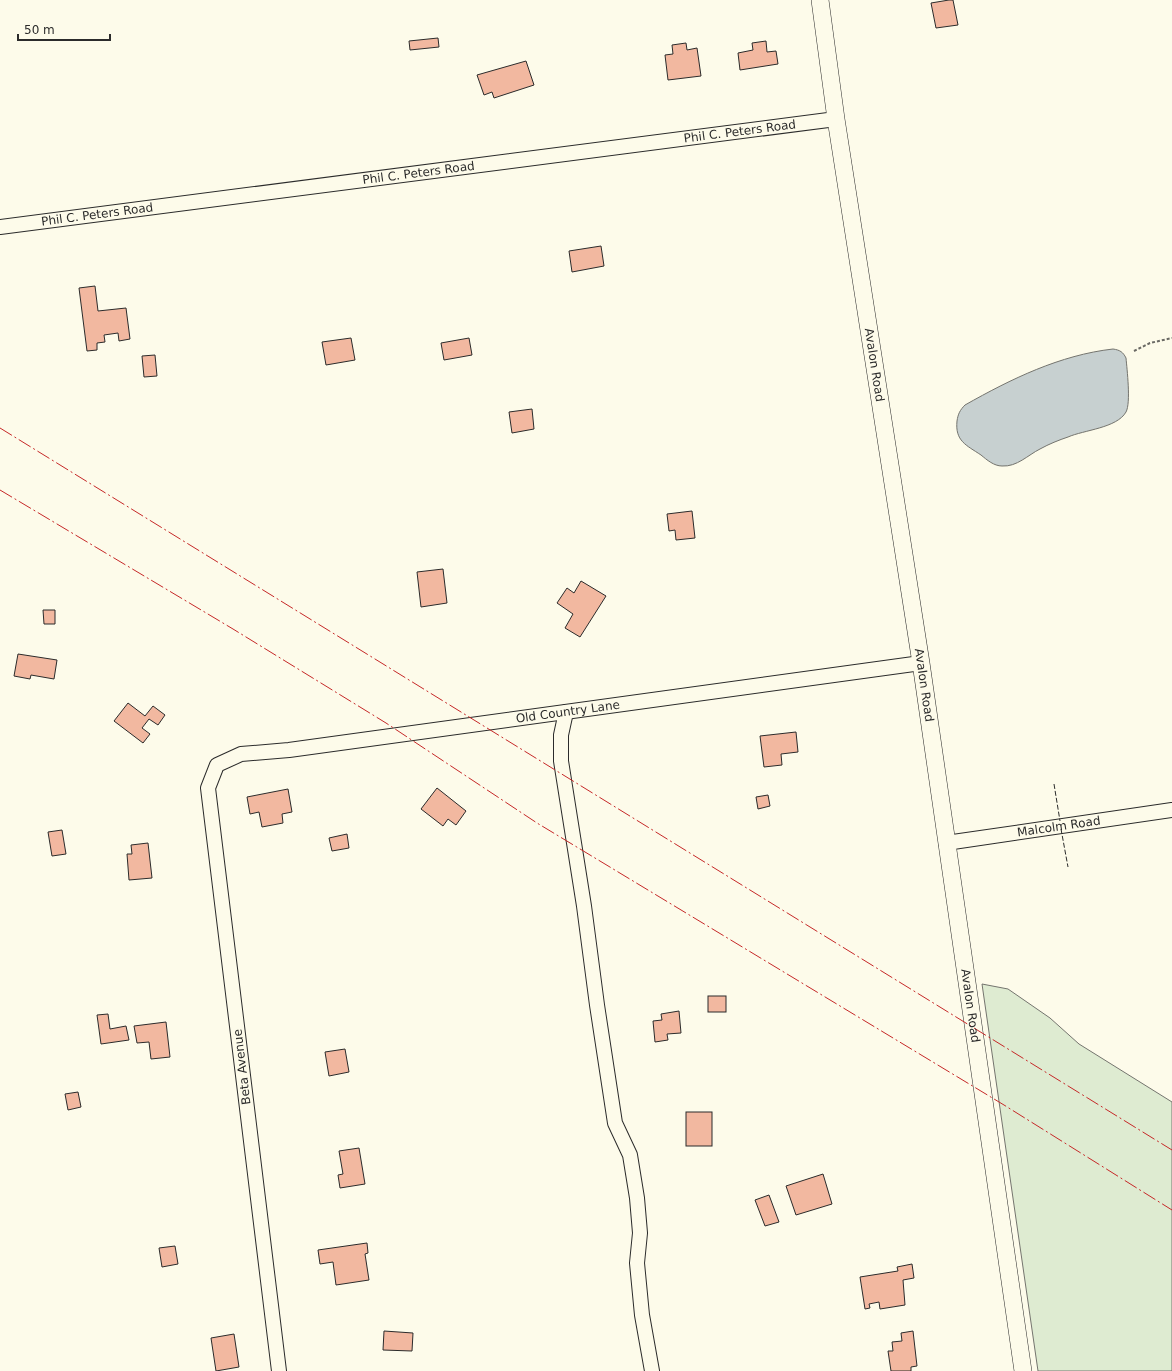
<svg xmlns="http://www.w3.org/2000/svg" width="1172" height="1371" font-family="'DejaVu Sans',sans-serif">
	<rect width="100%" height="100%" fill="#fdfbea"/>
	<!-- green -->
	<path fill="#deebd1" stroke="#74746e" d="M 982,984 L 1008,989 L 1050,1018 L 1079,1044 L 1172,1102 L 1172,1371 L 1038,1371 Z"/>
	<!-- water -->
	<path fill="#c7d0d0" stroke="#74746e" d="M 1113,349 C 1120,350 1123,352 1126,358 C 1127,369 1131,403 1126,412 C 1117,428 1084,430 1068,437 C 1059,440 1049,444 1040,449 C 1028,455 1017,467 1002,466 C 994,466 987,460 981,455 C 966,445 955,441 957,421 C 958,414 960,410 965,405 C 1011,379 1060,355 1113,349 Z"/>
	<!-- building -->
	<g fill="#f2b8a0" stroke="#2b2b2b">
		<path d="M 949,0 L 953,0 L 958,25 L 936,28 L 931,3 Z"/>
		<path d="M 438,38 L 439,47 L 410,50 L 409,41 Z"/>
		<path d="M 766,41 L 767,52 L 776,51 L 778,64 L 740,70 L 738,53 L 753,50 L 752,43 Z"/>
		<path d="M 686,43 L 687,50 L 697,48 L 701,76 L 668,80 L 665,55 L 673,54 L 672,45 Z"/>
		<path d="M 526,61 L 534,85 L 494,98 L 492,92 L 484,95 L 477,75 Z"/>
		<path d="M 601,246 L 604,266 L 572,272 L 569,251 Z"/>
		<path d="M 95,286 L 98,311 L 126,308 L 130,339 L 119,341 L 118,333 L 104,335 L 105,342 L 97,343 L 97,350 L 87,351 L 79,288 Z"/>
		<path d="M 351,338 L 355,360 L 326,365 L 322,342 Z"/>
		<path d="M 469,338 L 472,355 L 444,360 L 441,343 Z"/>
		<path d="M 155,355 L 157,376 L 144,377 L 142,356 Z"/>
		<path d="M 532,409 L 534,429 L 512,433 L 509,412 Z"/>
		<path d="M 692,511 L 695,538 L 676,540 L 675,530 L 669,531 L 667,514 Z"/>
		<path d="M 443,569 L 447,603 L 421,607 L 417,572 Z"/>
		<path d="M 581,581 L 606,596 L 580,637 L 565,628 L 573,614 L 557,603 L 567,588 L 574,593 Z"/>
		<path d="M 43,610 L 55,610 L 55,624 L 44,624 Z"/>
		<path d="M 18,654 L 57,660 L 54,679 L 31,675 L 30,679 L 14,676 Z"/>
		<path d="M 128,703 L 145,716 L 153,706 L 165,715 L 158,725 L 149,719 L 142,728 L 150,734 L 143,743 L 114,721 Z"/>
		<path d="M 796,732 L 798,752 L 781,754 L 782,765 L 764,767 L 760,736 Z"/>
		<path d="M 437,788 L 466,811 L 456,825 L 448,819 L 443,826 L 421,809 Z"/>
		<path d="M 288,789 L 292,812 L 282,814 L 283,823 L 262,827 L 259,812 L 250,814 L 247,797 Z"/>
		<path d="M 768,795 L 770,806 L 758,809 L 756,797 Z"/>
		<path d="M 62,830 L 66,854 L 52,856 L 48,832 Z"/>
		<path d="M 347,834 L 349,848 L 332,851 L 329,838 Z"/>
		<path d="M 148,843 L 152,878 L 129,880 L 127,854 L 132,854 L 131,845 Z"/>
		<rect x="708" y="996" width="18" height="16"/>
		<path d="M 679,1011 L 681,1033 L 667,1034 L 668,1040 L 655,1042 L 653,1021 L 662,1020 L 661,1014 Z"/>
		<path d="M 108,1014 L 110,1029 L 126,1026 L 129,1040 L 101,1044 L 97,1015 Z"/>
		<path d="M 166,1022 L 170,1057 L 151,1059 L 149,1042 L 137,1043 L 134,1026 Z"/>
		<path d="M 345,1049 L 349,1072 L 329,1076 L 325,1052 Z"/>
		<path d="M 78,1092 L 81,1107 L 68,1110 L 65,1094 Z"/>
		<rect x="686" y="1112" width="26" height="34"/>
		<path d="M 359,1148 L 365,1184 L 340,1188 L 338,1175 L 343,1174 L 339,1151 Z"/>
		<path d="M 823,1174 L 832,1204 L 796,1215 L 786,1186 Z"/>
		<path d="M 769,1195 L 779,1222 L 765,1226 L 755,1200 Z"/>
		<path d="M 367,1243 L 368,1253 L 365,1254 L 369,1280 L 336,1285 L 333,1262 L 320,1264 L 318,1250 Z"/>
		<path d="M 175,1246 L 178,1264 L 162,1267 L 159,1248 Z"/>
		<path d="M 912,1264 L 914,1278 L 903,1280 L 905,1305 L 880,1309 L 879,1302 L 869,1304 L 870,1308 L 865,1309 L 860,1277 L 898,1271 L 897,1267 Z"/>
		<path d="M 384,1331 L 413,1333 L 412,1351 L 383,1350 Z"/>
		<path d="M 913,1331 L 917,1366 L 911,1367 L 911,1371 L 891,1371 L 888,1351 L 893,1351 L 892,1342 L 902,1341 L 901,1333 Z"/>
		<path d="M 234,1334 L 239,1367 L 216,1371 L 211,1338 Z"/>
	</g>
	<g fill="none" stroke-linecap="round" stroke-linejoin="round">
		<!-- minor casing -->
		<g stroke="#2b2b2b" stroke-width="16">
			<g id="minor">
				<path id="s1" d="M 0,227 L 836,119"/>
				<path d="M 566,712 L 561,735 L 561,761 L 584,906 L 597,1005 L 615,1123 L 630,1155 L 637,1198 L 640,1233 L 637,1263 L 642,1315 L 652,1371"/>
				<path id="s2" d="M 946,843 L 1172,810"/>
				<path id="s3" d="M 279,1371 L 208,788 L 217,765 L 241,754 L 289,750 L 921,663"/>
			</g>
		</g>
		<!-- major casing -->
		<g stroke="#2b2b2b" stroke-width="18">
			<g id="major">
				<path id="s4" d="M 820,0 L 836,119 L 921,663 L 1023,1371"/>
			</g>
		</g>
		<!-- path -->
		<path stroke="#6a6964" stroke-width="2" stroke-dasharray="3 2" stroke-linecap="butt" d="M 1134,351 L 1150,343 L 1172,338"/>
		<!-- minor -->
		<use href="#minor" stroke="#fdfbea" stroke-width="14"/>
		<!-- major -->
		<use href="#major" stroke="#fdfbea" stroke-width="17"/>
		<!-- fence -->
		<g stroke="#2b2b2b" stroke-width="1" stroke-dasharray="5 2" stroke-linecap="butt">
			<path d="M 1054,784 L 1060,821"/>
			<path d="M 1061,829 L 1068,867"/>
		</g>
		<!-- power -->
		<g stroke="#c62828" stroke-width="1" stroke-dasharray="14 3 2 3" stroke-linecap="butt">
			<path d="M 0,428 L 1172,1150"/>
			<path d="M 0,490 L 233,629 L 386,723 L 537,823 L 1004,1105 L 1172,1210"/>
		</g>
	</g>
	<g text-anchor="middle" stroke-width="3" stroke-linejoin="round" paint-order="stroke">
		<!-- street labels -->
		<g font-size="12" fill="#2b2b2b" stroke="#fdfbea">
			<text dy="4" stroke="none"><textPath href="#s1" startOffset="746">Phil C. Peters Road</textPath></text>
			<text dy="4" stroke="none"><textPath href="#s1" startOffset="422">Phil C. Peters Road</textPath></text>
			<text dy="4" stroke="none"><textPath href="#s1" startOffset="98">Phil C. Peters Road</textPath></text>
			<text dy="4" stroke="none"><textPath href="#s4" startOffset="369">Avalon Road</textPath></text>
			<text dy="4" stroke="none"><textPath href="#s4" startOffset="693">Avalon Road</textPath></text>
			<text dy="4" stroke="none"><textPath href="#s3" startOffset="968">Old Country Lane</textPath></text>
			<text dy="4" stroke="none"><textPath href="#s2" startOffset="114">Malcolm Road</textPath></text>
			<text dy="4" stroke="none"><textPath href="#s4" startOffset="1017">Avalon Road</textPath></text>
			<text transform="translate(242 1067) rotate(-97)" y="4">Beta Avenue</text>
		</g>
	</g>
	<!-- scale -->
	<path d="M18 34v6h92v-6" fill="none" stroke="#2b2b2b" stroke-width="2"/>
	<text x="24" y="34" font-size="12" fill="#2b2b2b" stroke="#fdfbea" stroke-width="3" paint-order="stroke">50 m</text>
</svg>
